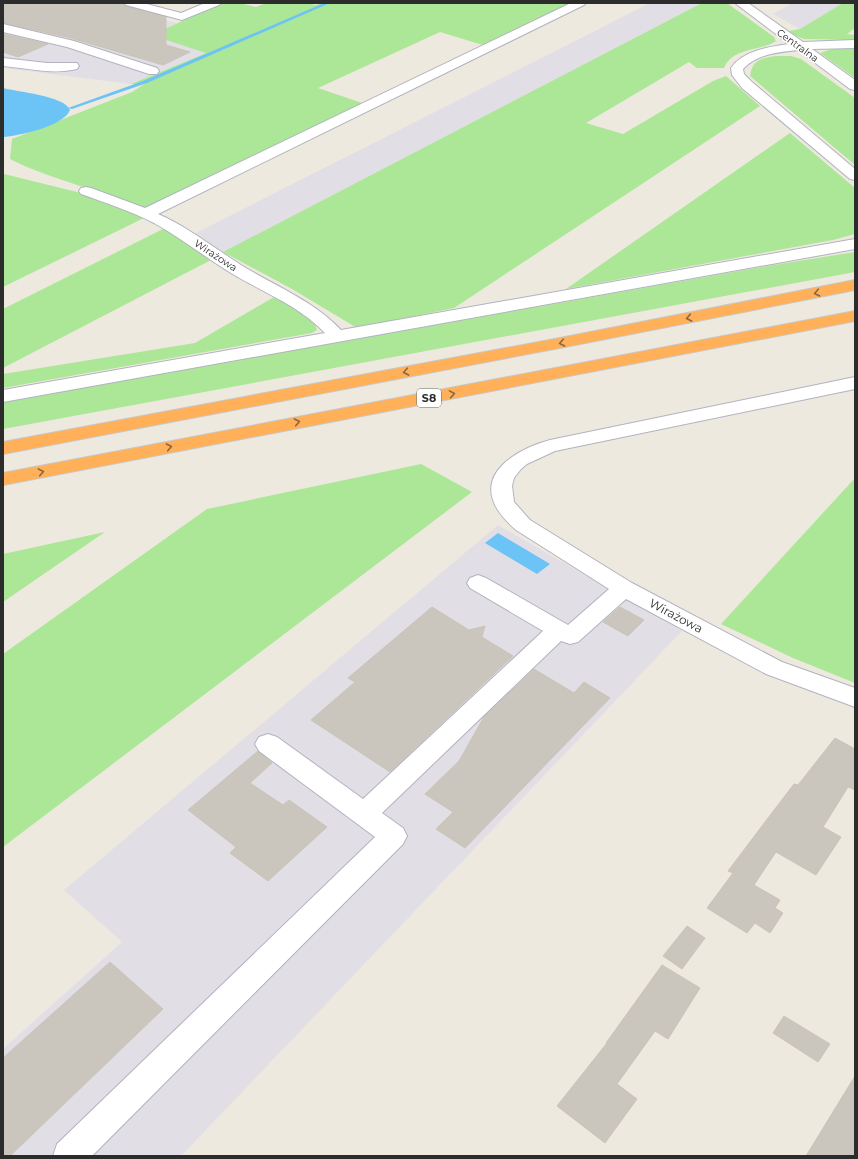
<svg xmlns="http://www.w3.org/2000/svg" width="858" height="1159" font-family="Montserrat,sans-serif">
	<rect width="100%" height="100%" fill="#eee9de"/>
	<!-- industrial -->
	<g fill="#e1dee6">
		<path d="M 3,3 L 104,3 L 177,23 L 151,35 L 207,52 L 131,84 L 3,68 Z"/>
		<path d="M 650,3 L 702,3 L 223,252 L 192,235 Z"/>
		<path d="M 792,3 L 843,3 L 800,29 L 773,14 Z"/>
		<path d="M 498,525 L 682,631 L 181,1156 L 3,1156 L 3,1049 L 122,942 L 64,890 Z"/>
	</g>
	<!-- green -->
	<g fill="#abe797">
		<path d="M 223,3 L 239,3 L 256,7 L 266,3 L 307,3 L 316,5 L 322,3 L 574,3 L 486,46 L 440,32 L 318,88 L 365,104 L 144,210 C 101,189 53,181 10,159 L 12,139 L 132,92 L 146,83 L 139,85 L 131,84 L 206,53 L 151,35 Z"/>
		<path d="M 702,3 L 727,3 L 774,37 L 776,41 C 759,52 733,47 724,68 L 697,68 L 689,62 L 586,123 L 623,134 L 713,81 L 726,76 L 760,106 L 454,308 L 357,328 L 292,289 L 223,252 Z"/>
		<path d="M 843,3 L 855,3 L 855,28 L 847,34 L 855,35 L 855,40 L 804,39 L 786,32 L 788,31 L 800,29 Z"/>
		<path d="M 835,48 L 855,49 L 855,78 L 820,53 Z"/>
		<path d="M 776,56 L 791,56 L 801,59 L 855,98 L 855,165 L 750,76 C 752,60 761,58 776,56 Z"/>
		<path d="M 790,133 L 855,188 L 855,234 L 833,240 L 566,289 Z"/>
		<path d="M 4,174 L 81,193 L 146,217 L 3,287 Z"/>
		<path d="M 165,228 L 211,260 L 3,368 L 3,309 Z"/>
		<path d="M 855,252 L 855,272 L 3,429 L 3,402 L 767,266 Z"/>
		<path d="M 274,297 C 286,303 315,315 317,330 L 312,333 L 3,388 L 3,374 L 195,343 Z"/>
		<path d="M 421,464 L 472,492 L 3,847 L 3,654 L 207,509 Z"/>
		<path d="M 855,478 L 855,683 L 793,658 L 721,624 Z"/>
		<path d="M 105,532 L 3,602 L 3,554 Z"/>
	</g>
	<!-- water -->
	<g fill="#6cc3f5">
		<path d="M 3,88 C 18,92 65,96 70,110 C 64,126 19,136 3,137 Z"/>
		<path d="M 498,533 L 550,564 L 537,574 L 485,543 Z"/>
	</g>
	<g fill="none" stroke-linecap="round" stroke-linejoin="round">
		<!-- stream -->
		<path fill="#6cc3f5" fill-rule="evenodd" d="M 324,3 L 330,3 L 147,83 L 72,109 L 68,108 L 143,81 Z"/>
	</g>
	<!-- building -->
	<g fill="#cac5bd" stroke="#cac5b7">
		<path d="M 3,3 L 122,3 L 126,6 L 166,17 L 166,45 L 190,52 L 163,65 L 67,37 L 3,23 Z"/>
		<path d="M 3,34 L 48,44 L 18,57 L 3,52 Z"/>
		<path d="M 432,607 L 469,630 L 485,626 L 482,637 L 513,656 L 390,772 L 311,720 L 355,682 L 348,678 Z"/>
		<path d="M 620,607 L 644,620 L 628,636 L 603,622 Z"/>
		<path d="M 534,669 L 574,693 L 584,682 L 610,698 L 465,848 L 436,829 L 453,812 L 425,794 L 459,761 L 484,717 Z"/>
		<path d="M 835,738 L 855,749 L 855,790 L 848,787 L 823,827 L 841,837 L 816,875 L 776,852 L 754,885 L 780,900 L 775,908 L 783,913 L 770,933 L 755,923 L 747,933 L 707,908 L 733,873 L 728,871 L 765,822 L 794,784 L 798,785 Z"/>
		<path d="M 258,751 L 272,763 L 250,783 L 283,805 L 289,800 L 327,827 L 268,881 L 230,853 L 236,847 L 188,810 Z"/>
		<path d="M 687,926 L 705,938 L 682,969 L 663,956 Z"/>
		<path d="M 110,962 L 163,1009 L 10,1156 L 3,1156 L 3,1058 Z"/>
		<path d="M 662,965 L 700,988 L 668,1039 L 655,1031 L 617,1084 L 637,1099 L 605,1143 L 557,1106 L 607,1043 L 606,1043 Z"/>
		<path d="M 784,1016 L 830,1044 L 818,1062 L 773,1033 Z"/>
		<path d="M 855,1076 L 855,1156 L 806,1156 Z"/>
	</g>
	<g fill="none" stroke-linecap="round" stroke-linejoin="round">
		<!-- minor casing -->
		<g stroke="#b2b2c0" stroke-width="2">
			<g id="minor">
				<path d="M 124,3 L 143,3 L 181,13 L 205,3 L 221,3 L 219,5 L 182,20 L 126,5 Z"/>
				<path d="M 571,3 L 586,3 L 584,5 L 158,214 C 188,227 214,248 241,265 C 275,286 314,301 341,330 L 855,239 L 855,249 L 3,402 L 3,390 L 325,333 C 300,306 262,292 231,273 C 205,257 181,238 154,223 C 131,211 106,203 81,194 L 79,191 L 81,188 L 86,187 L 91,188 L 145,208 Z"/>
				<path d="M 735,3 L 748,3 L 803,42 L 855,40 L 855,48 L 812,49 L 855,80 L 855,90 L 850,89 L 798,50 C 779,52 757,54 743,69 L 744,74 L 752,82 L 855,169 L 855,180 L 850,179 L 742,88 L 732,75 L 731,68 C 743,50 769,47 789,44 Z"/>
				<path d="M 3,24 L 74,41 L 157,68 L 159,71 L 157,74 L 149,74 L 67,47 L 3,32 Z"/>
				<path d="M 3,58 L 47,63 L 77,63 L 79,66 L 77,69 C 53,75 27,68 3,66 Z"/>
				<path d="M 855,377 L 855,389 L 555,451 L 527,464 L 521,469 L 514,478 L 512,486 L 514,502 L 530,520 L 632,583 L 782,662 L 855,688 L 855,707 L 766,674 L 626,599 L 578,642 L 570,644 L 561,641 L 382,813 L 403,828 L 407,836 L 403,844 L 92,1156 L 53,1156 L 57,1144 L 375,837 L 259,751 L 255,744 L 259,737 L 268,734 L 277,737 L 363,799 L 543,631 L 470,588 L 467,583 L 470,578 L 478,575 L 486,578 L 568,625 L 609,589 L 516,530 C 507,522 497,512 493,500 C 482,467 524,447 550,440 Z"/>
			</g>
		</g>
		<!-- highway casing -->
		<g stroke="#c8c8c8" stroke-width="2">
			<g id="highway">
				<path d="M 855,280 L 855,290 L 565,347 L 3,454 L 3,442 L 565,337 Z"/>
				<path d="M 855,311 L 855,321 L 3,485 L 3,473 Z"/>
			</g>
		</g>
		<!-- minor -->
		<use href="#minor" fill="#fff" fill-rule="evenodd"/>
		<!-- highway -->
		<use href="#highway" fill="#ffb058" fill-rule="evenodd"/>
	</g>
	<!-- one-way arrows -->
	<defs><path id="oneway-chevron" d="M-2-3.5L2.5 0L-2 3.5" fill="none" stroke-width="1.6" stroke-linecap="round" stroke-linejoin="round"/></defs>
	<g stroke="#8b6740">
		<use href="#oneway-chevron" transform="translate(817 293) rotate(169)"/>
		<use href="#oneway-chevron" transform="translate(689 318) rotate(169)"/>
		<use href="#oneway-chevron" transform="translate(562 343) rotate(169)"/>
		<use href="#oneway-chevron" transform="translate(406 372) rotate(169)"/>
		<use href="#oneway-chevron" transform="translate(452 394) rotate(-10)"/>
		<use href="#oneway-chevron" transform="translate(297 422) rotate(-11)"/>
		<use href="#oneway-chevron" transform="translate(169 447) rotate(-11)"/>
		<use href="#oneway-chevron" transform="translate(41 472) rotate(-11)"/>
	</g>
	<g text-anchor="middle" stroke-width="3" stroke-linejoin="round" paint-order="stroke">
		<!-- far-street labels -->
		<g font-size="10" fill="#2c2c2c" stroke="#fff">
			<text transform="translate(798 45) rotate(36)" y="4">Centralna</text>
			<text transform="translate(216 255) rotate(33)" y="4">Wirażowa</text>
		</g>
		<!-- shield labels -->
		<rect fill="#fff" stroke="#6b6b6b" stroke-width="1" x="417" y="389" width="24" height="18" rx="3"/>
		<g font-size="11" font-weight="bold" fill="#2c2c2c">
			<text x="429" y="402">S8</text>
		</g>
		<!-- street labels -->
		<g font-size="12" fill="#2c2c2c" stroke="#fff">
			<text transform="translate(676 616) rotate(28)" y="4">Wirażowa</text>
		</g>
	</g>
	<!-- border -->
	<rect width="858" height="1159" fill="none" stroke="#2c2c2c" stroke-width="8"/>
</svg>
